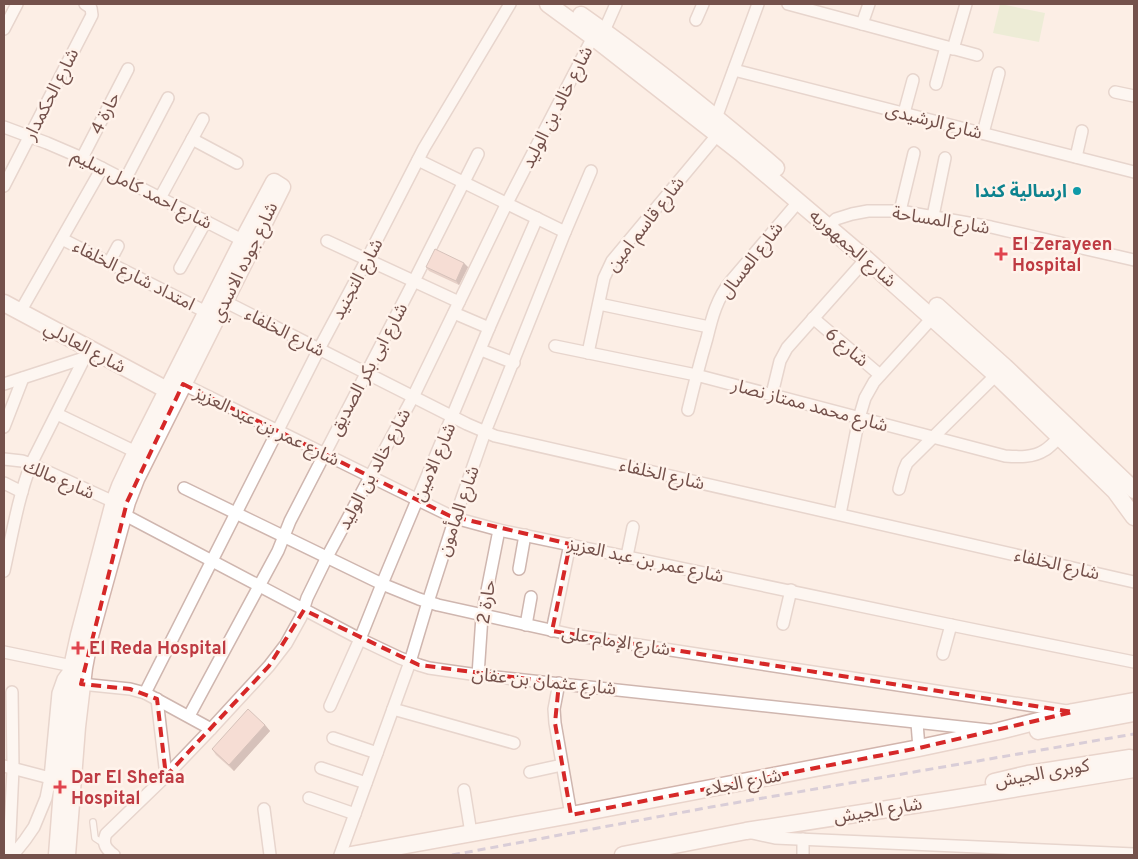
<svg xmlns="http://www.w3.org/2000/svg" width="1138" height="859" font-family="Overpass,'Noto Sans Arabic',sans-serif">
	<rect width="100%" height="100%" fill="#fceee5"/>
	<!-- garden -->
	<path fill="#dbe9c4" d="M 1000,4 L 1045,13 L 1039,42 L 993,33 Z"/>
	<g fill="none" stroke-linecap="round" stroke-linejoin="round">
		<!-- lane casing -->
		<g stroke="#cfb6af" stroke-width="8">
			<path id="lane" d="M 93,822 L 95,838 L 101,842 L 104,842"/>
		</g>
		<!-- street casing -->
		<g stroke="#cfb6af" stroke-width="14">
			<g id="street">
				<path d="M 788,4 L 977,55"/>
				<path d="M 696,20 L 703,4"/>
				<path d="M 862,24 L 869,4"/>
				<path d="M 4,29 L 17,4"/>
				<path d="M 604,31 L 616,4"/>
				<path d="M 953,49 L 966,4"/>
				<path d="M 734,70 L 1134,172"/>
				<path d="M 936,84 L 946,47"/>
				<path d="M 1115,92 L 1134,96"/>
				<path d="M 904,113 L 913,80"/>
				<path d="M 716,118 L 758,4"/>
				<path d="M 4,127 L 47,143 L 82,158 L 248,243"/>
				<path d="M 983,133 L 999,73"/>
				<path d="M 192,139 L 237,163"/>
				<path d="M 1076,157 L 1082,131"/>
				<path d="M 82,158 L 128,69"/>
				<path d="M 418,160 L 565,232"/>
				<path d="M 125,180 L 168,98"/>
				<path d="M 4,186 L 92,15 L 91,8 L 85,4"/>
				<path d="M 160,198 L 203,119"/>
				<path d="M 900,211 L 914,153"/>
				<path d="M 933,216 L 945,158"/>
				<path d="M 829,226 L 836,219 L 852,214 L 868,211 L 900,211 L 991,227 L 1134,260"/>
				<path d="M 62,239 L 206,312"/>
				<path d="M 327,241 L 459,302"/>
				<path d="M 109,263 L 118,246"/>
				<path d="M 180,268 L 206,221"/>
				<path d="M 218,298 L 467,424 L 495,436 L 1134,582"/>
				<path d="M 599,304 L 709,327"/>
				<path d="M 20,312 L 102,168"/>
				<path d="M 454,313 L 489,328"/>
				<path d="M 813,318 L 880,375"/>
				<path d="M 555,346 L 696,375 L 1005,456 C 1018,457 1033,458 1045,450 C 1050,447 1055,441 1060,437"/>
				<path d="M 481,350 L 514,363"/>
				<path d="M 588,353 L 604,278 L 612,261 L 718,134"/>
				<path d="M 4,384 L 84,358"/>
				<path d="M 183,384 L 418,500 L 455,518 L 499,530 L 951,625 L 1134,662"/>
				<path d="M 772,394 L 780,361 L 787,348 L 866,259"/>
				<path d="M 688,410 C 694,385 700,362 707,338 C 712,317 717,298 731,281 L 799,201"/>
				<path d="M 57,414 L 136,452"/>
				<path d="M 4,427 L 23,378"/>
				<path d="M 4,459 L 22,461 L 31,464 L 114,502"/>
				<path d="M 4,483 L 22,492"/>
				<path d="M 184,488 L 382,584 L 419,599 L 438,605 L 573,635 L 1067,711"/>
				<path d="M 899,489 L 904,470 L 907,463 L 996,375"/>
				<path d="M 123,514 L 360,639 L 400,658 L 419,665 L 429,668 L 478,675 L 989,730"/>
				<path d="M 840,514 L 859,418 L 865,398 L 874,382 L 933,317"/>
				<path d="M 627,556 L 633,527"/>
				<path d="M 519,569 L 525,535"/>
				<path d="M 4,571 C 12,535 18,498 31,464 L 89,349"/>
				<path d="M 783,624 L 791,590"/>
				<path d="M 526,625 L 531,597"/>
				<path d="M 552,631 L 570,544"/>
				<path d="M 4,652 L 77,667"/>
				<path d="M 943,654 L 951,625"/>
				<path d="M 478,675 L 482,616 L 499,530"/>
				<path d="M 559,683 L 554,709 L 555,723 L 571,815"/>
				<path d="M 81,684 L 130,689 L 145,693 L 211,729"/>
				<path d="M 145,693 L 319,349 L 367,259 L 424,148 L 510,4"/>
				<path d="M 157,699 L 166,776"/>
				<path d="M 330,706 L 360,639 L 382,584 L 489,328 L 537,218"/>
				<path d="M 393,709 L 514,743"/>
				<path d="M 189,716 L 278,551 L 290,521 L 414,281 L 478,154"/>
				<path d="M 917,723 L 919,748"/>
				<path d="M 333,738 L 377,753"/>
				<path d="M 4,766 L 50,778"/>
				<path d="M 321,768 L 366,783"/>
				<path d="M 530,772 L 562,765"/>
				<path d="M 464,790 L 471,833"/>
				<path d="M 309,798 L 355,814"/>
				<path d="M 264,809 L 270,855"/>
				<path d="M 752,833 L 775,838 L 1134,854"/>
				<path d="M 803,839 L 803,855"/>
				<path d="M 9,855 L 13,769 L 12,692"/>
				<path d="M 13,855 L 25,840 L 34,827 L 46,798 L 50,778 L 58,693 L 63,679 L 71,668"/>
				<path d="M 114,855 C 106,849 102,844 106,834 L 166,776 L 211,729 L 269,666 L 286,644 L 301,617 L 307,598 L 327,557 L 413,397 L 507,203 L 593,37"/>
				<path d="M 340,855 L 410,662 L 428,602 L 455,518 L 485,432 L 565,232 L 591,171"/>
			</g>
		</g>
		<!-- secondary casing -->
		<g stroke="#d2b4ac" stroke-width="19">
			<g id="secondary">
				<path d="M 548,4 L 593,37 L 741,153 L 866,259 L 996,375 L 1115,491 L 1134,517"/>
				<path d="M 581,15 C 648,62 713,114 776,168"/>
				<path d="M 4,303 L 167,390"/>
				<path d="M 937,306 L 1005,367 L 1134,490"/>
				<path d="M 1038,731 L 1134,713"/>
				<path d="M 994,782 L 1028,774 L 1130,758"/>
				<path d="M 57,855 L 69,697 L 72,667 L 79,635 L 114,502 L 120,486 L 136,452 L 243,240 L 274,182 L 282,187 L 136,479 L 127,502 L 90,636 L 84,668 L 77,727 L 67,855"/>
				<path d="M 351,855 L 571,815 L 919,748 L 999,731 L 1073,712 L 1134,701"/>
				<path d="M 623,855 L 746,831 L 952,799 L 1134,769"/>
			</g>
		</g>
		<!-- lane -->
		<use href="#lane" stroke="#fff" stroke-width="5.5"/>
		<!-- street -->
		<use href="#street" stroke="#fff" stroke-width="11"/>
		<!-- secondary -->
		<use href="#secondary" stroke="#fff" stroke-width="16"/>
		<!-- rail -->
		<path stroke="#afa4c5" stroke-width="3" stroke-dasharray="8 5" stroke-linecap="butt" d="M 452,855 L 711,807 L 1134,734"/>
	</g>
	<!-- wall -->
	<g fill="#ceaba3">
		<path d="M 426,267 L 468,267 L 459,285 L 429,271 Z"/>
		<path d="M 265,725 L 270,731 L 234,771 L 216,755 L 212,749 Z"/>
	</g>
	<!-- shaded-wall -->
	<g fill="#a88b85">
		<path d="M 464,263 L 468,267 L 459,285 L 456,281 Z"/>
		<path d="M 265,725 L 270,731 L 234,771 L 229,765 Z"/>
	</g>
	<!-- building -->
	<g fill="#f0c7be" stroke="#a88b85">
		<path d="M 435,249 L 464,263 L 456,281 L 426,267 Z"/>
		<path d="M 248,709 L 265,725 L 229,765 L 212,749 Z"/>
	</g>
	<!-- marked area -->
	<path d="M0 0H1138V859H0ZM 183,384 L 450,516 L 570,544 L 552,631 L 1073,712 L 919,748 L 571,815 L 555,723 L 559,683 L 419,665 L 304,610 L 269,666 L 166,776 L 157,699 L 130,689 L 81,684 L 127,502 Z" fill="#fceee5" fill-opacity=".55" fill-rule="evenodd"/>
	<path fill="none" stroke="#d62828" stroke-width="4" stroke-dasharray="10 6" stroke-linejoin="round" d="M 183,384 L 450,516 L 570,544 L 552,631 L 1073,712 L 919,748 L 571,815 L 555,723 L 559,683 L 419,665 L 304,610 L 269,666 L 166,776 L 157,699 L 130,689 L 81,684 L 127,502 Z"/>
	<!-- markers -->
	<circle fill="#0f9aa8" stroke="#fff3eb" stroke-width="2" cx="1077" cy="191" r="5"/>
	<g fill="#e0444e" stroke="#fff3eb" stroke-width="2">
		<path d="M998.5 246.5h5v5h5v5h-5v5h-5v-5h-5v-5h5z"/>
		<path d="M75.5 640.5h5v5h5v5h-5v5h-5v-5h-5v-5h5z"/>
		<path d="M57.5 779.5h5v5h5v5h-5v5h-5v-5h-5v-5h5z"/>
	</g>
	<g text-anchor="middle" stroke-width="5" stroke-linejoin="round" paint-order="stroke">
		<!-- street labels -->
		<g font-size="18" fill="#74514b" stroke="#fff3eb">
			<text transform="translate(51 94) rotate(-63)" y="6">شارع الحكمدار</text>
			<text transform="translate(557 107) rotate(-63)" y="6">شارع خالد بن الوليد</text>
			<text transform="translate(105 113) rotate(-63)" y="6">حارة 4</text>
			<text transform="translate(934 121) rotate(14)" y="6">شارع الرشيدى</text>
			<text transform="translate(142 189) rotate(27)" y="6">شارع احمد كامل سليم</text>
			<text transform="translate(941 220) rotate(9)" y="6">شارع المساحة</text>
			<text transform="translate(645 224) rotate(-52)" y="6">شارع قاسم امين</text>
			<text transform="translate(853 248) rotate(41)" y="6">شارع الجمهوريه</text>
			<text transform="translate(751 260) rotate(-52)" y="6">شارع العسال</text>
			<text transform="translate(244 262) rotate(-64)" y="6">شارع جوده الاسدي</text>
			<text transform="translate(134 275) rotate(27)" y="6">امتداد شارع الخلفاء</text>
			<text transform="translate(357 279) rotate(-62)" y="6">شارع التجنيد</text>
			<text transform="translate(285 332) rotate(27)" y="6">شارع الخلفاء</text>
			<text transform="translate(85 347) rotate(28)" y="6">شارع العادلي</text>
			<text transform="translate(847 347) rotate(40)" y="6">شارع 6</text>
			<text transform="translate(368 369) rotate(-62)" y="6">شارع ابى بكر الصديق</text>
			<text transform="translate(810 405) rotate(15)" y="6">شارع محمد ممتاز نصار</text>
			<text transform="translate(267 426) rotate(26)" y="6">شارع عمر بن عبد العزيز</text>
			<text transform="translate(434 462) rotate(-67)" y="6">شارع الامين</text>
			<text transform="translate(374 469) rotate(-62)" y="6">شارع خالد بن الوليد</text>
			<text transform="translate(662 474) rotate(13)" y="6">شارع الخلفاء</text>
			<text transform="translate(59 479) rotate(23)" y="6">شارع مالك</text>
			<text transform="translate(458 511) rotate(-71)" y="6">شارع المأمون</text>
			<text transform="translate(646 560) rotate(12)" y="6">شارع عمر بن عبد العزيز</text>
			<text transform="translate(1057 564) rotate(13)" y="6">شارع الخلفاء</text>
			<text transform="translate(486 602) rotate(-81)" y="6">حارة 2</text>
			<text transform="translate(616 641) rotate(9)" y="6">شارع الإمام على</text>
			<text transform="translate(544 681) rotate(6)" y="6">شارع عثمان بن عفان</text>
			<text transform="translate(1042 773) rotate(-10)" y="6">كوبرى الجيش</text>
			<text transform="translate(743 782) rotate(-11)" y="6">شارع الجلاء</text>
			<text transform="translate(878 810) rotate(-9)" y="6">شارع الجيش</text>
		</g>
		<!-- culture labels -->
		<g font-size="18" font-weight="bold" fill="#0d838f" stroke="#fff3eb" text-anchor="end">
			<text x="1067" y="197">ارسالية كندا</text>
		</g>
		<!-- health labels -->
		<g font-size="18" font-weight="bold" fill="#be3a42" stroke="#fff3eb" text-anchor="start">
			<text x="1012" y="250">El Zerayeen<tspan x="1012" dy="21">Hospital</tspan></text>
			<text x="89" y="654">El Reda Hospital</text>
			<text x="71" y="783">Dar El Shefaa<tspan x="71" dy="21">Hospital</tspan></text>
		</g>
	</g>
	<!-- border -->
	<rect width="1138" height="859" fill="none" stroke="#74514b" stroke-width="10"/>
</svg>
